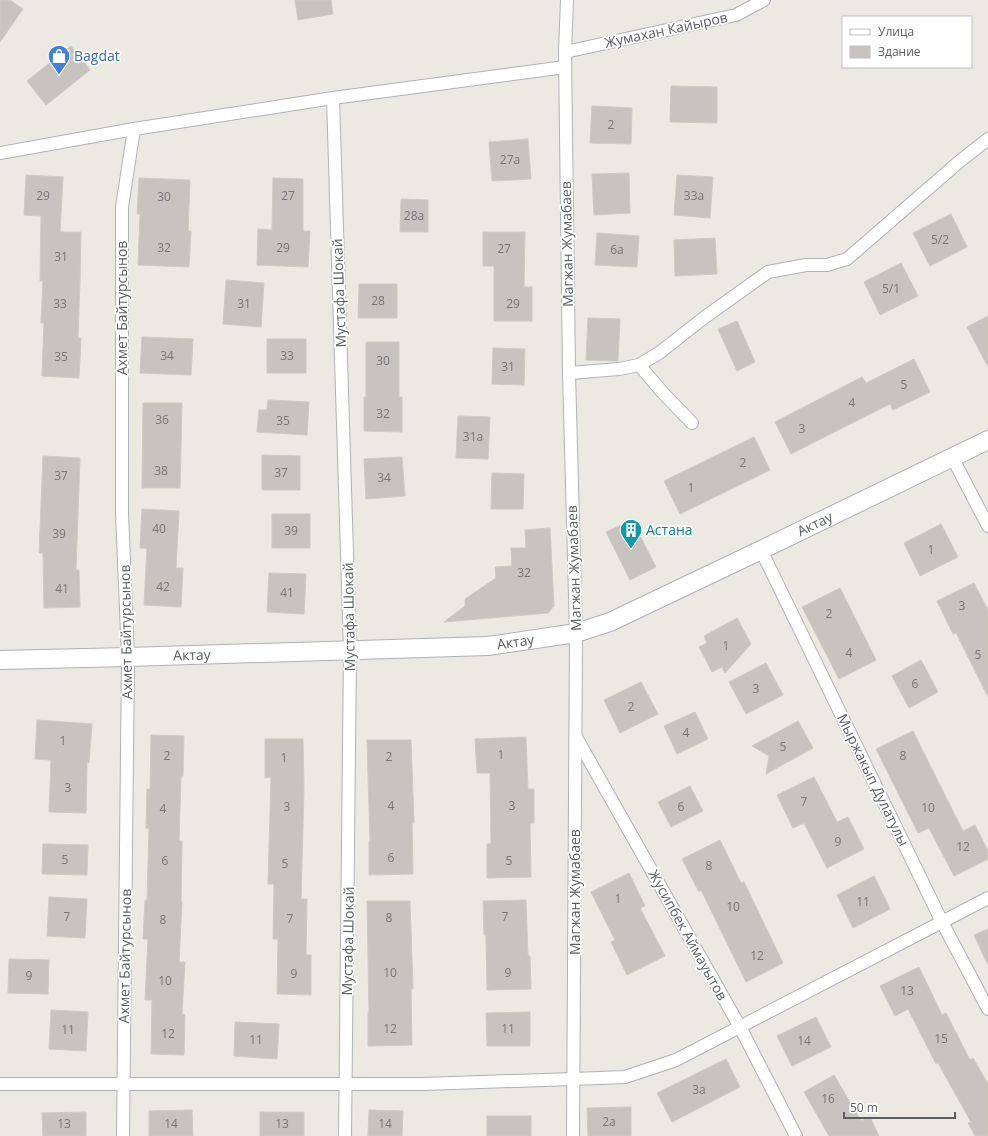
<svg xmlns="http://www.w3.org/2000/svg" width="988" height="1136" font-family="'Open Sans',sans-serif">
	<rect width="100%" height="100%" fill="#ebe9e2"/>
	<!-- building -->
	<g fill="#c7c3be" stroke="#cfcac1">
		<path d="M 0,0 L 10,0 L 23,9 L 0,42 Z"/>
		<path d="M 295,0 L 331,0 L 333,14 L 298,20 Z"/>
		<path d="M 71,46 L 90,70 L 46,105 L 27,81 Z"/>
		<path d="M 671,86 L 717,87 L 717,123 L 670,122 Z"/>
		<path d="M 592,106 L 632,108 L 631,144 L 590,143 Z"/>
		<path d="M 528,139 L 531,179 L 492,181 L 489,142 Z"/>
		<path d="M 629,173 L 630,213 L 594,215 L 592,174 Z"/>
		<path d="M 26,175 L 63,177 L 60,232 L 81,232 L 80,280 L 78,338 L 81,338 L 79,378 L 42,376 L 44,323 L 41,323 L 43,281 L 40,281 L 41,216 L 24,215 Z"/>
		<path d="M 677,175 L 713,177 L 710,218 L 674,215 Z"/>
		<path d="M 139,178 L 190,180 L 188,231 L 191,231 L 189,267 L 138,265 L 140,214 L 137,214 Z"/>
		<path d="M 273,178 L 303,179 L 303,231 L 310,231 L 308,267 L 257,265 L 258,229 L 272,230 Z"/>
		<path d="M 401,199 L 428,200 L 428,232 L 400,232 Z"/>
		<path d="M 951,214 L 967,247 L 930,266 L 913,233 Z"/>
		<path d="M 483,232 L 525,232 L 524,287 L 532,287 L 532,321 L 494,321 L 494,266 L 483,266 Z"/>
		<path d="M 597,233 L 639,236 L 637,267 L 595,265 Z"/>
		<path d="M 715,238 L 717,274 L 675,276 L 674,240 Z"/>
		<path d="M 901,263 L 918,296 L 880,315 L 864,282 Z"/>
		<path d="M 226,280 L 264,283 L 261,327 L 223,324 Z"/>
		<path d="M 359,284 L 397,284 L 397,318 L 358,318 Z"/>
		<path d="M 988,316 L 988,367 L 967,327 Z"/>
		<path d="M 588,318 L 620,319 L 618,361 L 586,360 Z"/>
		<path d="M 737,321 L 755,362 L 737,371 L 718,329 Z"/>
		<path d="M 142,337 L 193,339 L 191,375 L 140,373 Z"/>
		<rect x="267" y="339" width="39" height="34"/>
		<path d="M 366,342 L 399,342 L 399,397 L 402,397 L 402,432 L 364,431 L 364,397 L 366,397 Z"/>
		<path d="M 493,348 L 525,349 L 524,385 L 492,384 Z"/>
		<path d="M 914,359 L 930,392 L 893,410 L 890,404 L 791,454 L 775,422 L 862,377 L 866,383 Z"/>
		<path d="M 268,400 L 309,402 L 307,435 L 257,432 L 259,410 L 267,410 Z"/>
		<path d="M 143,403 L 182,403 L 180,488 L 142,488 Z"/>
		<path d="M 458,416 L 490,417 L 488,459 L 456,458 Z"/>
		<path d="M 754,437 L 770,470 L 680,514 L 664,481 Z"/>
		<path d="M 262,455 L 300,456 L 300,490 L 262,490 Z"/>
		<path d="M 43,456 L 80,458 L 76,570 L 79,570 L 80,607 L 44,608 L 43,553 L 39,553 Z"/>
		<path d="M 402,457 L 405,496 L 366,499 L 364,459 Z"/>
		<path d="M 492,473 L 524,474 L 523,509 L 491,509 Z"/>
		<path d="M 142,509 L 179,511 L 176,568 L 183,568 L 181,607 L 144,605 L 147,548 L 140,548 Z"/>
		<rect x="272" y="514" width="38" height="34"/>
		<path d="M 632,520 L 656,567 L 630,580 L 606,532 Z"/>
		<path d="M 941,524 L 958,557 L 920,576 L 904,543 Z"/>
		<path d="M 550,528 L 554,606 L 548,613 L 444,622 L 465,606 L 465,599 L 496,578 L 495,567 L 512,566 L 511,548 L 526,548 L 525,530 Z"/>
		<path d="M 269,573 L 306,574 L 304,614 L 267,612 Z"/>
		<path d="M 974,583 L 988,610 L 988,697 L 956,633 L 953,634 L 937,601 Z"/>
		<path d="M 840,588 L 876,660 L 839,679 L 802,607 Z"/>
		<path d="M 737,618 L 751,644 L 725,673 L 722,667 L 712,672 L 699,647 L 707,643 L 704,636 Z"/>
		<path d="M 921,660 L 938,692 L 909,708 L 892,676 Z"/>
		<path d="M 766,663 L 783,695 L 746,714 L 729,682 Z"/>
		<path d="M 641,682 L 658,714 L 620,733 L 604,700 Z"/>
		<path d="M 695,712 L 708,739 L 677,754 L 664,726 Z"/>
		<path d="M 37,720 L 92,724 L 89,763 L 87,762 L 86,813 L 49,812 L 51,760 L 35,759 Z"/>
		<path d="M 798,721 L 813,748 L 766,774 L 769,756 L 752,746 Z"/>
		<path d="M 913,731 L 963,831 L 975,825 L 988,851 L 988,859 L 954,876 L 929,828 L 918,833 L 876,749 Z"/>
		<path d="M 151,735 L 184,736 L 183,776 L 181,776 L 179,841 L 182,841 L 181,902 L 182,902 L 179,962 L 185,962 L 182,1014 L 185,1015 L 184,1055 L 151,1054 L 152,1000 L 145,1000 L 148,939 L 143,939 L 145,900 L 147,900 L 149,828 L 146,828 L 147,789 L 150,789 Z"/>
		<path d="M 526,737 L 528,789 L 534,789 L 534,823 L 530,823 L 531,877 L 487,878 L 487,844 L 491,844 L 490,773 L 477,773 L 475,739 Z"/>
		<path d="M 265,739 L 303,739 L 304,787 L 301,899 L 307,899 L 306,955 L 311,955 L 311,995 L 277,994 L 278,939 L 273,939 L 274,884 L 268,884 L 271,777 L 265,778 Z"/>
		<path d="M 367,740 L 411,740 L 414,823 L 412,823 L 413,874 L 369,875 L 369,841 L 370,841 Z"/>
		<path d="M 814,777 L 837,822 L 848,817 L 864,849 L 827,868 L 804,823 L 793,828 L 777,795 Z"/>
		<path d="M 690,786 L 703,811 L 671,827 L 658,802 Z"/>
		<path d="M 720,840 L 741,883 L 744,882 L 783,963 L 746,982 L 701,890 L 699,892 L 682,859 Z"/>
		<path d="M 43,844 L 88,845 L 87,875 L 42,874 Z"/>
		<path d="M 629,873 L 645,906 L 640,908 L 665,956 L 627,975 L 611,942 L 615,940 L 591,892 Z"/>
		<path d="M 874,876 L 890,909 L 853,928 L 837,895 Z"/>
		<path d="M 49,897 L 87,899 L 85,938 L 47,936 Z"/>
		<path d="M 526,900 L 528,956 L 530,956 L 531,989 L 487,990 L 486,935 L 484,935 L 483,901 Z"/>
		<path d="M 367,901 L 410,901 L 413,989 L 411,989 L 412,1045 L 368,1046 L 368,1012 L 369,1012 Z"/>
		<path d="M 988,929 L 988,965 L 974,935 Z"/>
		<path d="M 9,959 L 49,960 L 48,994 L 8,993 Z"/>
		<path d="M 919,967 L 942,1015 L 946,1013 L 970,1060 L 973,1058 L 988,1084 L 988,1136 L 975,1136 L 968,1123 L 971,1122 L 938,1063 L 936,1064 L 908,1009 L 895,1016 L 880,986 Z"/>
		<path d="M 51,1010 L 88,1012 L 86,1051 L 49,1049 Z"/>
		<path d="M 530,1012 L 530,1046 L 487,1046 L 486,1013 Z"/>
		<path d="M 816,1017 L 831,1047 L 792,1066 L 777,1036 Z"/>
		<path d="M 235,1022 L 279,1024 L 277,1059 L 234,1056 Z"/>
		<path d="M 726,1059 L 740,1087 L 672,1122 L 657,1093 Z"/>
		<path d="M 834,1075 L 861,1121 L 870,1117 L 879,1136 L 829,1136 L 804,1092 Z"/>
		<path d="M 631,1107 L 631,1136 L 588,1136 L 587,1108 Z"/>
		<path d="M 192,1110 L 193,1136 L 149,1136 L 149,1111 Z"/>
		<path d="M 369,1110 L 403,1111 L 402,1136 L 368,1136 Z"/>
		<path d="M 86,1112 L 86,1136 L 43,1136 L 42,1113 Z"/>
		<rect x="260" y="1112" width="44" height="24"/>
		<rect x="487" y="1116" width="44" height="20"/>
	</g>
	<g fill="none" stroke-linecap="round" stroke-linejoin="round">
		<!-- street casing -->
		<g stroke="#afb2b6" stroke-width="14">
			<g id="street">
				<path d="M 567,0 L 565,52 L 569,373 L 576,633 L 573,1136"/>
				<path d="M 565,52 L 736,15 L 764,0"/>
				<path d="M 333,98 L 350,651 L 345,1136"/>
				<path d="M 0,153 L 134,129 L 333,98 L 565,67"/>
				<path d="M 639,365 L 663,393 L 692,423"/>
				<path d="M 569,373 L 619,369 L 639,365 L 659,353 L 705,317 L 768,272 L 806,265 L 827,265 L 847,259 L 960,161 L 988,139"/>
				<path d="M 952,457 L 988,526"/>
				<path d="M 761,550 L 942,922 L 988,1009"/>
				<path d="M 576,737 L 740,1027 L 796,1136"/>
				<path d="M 0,1084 L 423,1084 L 573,1079 L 625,1077 L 676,1060 L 988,898"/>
				<path d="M 123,1136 L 128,657 L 122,514 L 122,207 L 134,129"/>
			</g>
		</g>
		<!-- secondary casing -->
		<g stroke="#aeb2b6" stroke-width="20">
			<g id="secondary">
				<path id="s1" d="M 0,660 L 128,657 L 488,646 L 576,633 L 610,622 L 761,550 L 988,440"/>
			</g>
		</g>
		<!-- street -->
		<use href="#street" stroke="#fff" stroke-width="12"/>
		<!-- secondary -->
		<use href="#secondary" stroke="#fff" stroke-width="18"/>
	</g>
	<!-- icons -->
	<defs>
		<g id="shop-pin" transform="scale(1.15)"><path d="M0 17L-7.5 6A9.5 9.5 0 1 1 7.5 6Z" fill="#3f7fe0" stroke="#fff"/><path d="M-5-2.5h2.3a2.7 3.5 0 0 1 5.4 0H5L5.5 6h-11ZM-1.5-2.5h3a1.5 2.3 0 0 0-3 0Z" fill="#fff"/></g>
		<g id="building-pin" transform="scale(1.15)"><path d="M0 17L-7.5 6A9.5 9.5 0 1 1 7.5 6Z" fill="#0f9aa8" stroke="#fff"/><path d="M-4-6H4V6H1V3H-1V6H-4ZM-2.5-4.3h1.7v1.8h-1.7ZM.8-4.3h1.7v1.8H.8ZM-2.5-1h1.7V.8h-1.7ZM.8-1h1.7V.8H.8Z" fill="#fff"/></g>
	</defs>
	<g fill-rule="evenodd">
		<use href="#shop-pin" x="59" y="56"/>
		<use href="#building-pin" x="631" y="530"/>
	</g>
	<g text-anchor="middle" stroke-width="3.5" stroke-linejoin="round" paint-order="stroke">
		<!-- number labels -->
		<g font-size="12" fill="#757778">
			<text x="611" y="129">2</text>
			<text x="510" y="164">27а</text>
			<text x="43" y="200">29</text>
			<text x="288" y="200">27</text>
			<text x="694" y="200">33а</text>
			<text x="164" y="201">30</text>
			<text x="414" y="220">28а</text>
			<text x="940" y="244">5/2</text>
			<text x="164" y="252">32</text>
			<text x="283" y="252">29</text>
			<text x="504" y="253">27</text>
			<text x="617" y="254">6а</text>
			<text x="61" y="261">31</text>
			<text x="891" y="293">5/1</text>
			<text x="378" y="305">28</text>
			<text x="60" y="308">33</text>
			<text x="244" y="308">31</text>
			<text x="513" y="308">29</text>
			<text x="167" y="360">34</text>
			<text x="287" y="360">33</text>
			<text x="61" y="361">35</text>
			<text x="383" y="365">30</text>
			<text x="508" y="371">31</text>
			<text x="904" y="389">5</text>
			<text x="852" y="407">4</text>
			<text x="383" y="418">32</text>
			<text x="162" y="424">36</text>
			<text x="283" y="425">35</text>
			<text x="802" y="433">3</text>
			<text x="473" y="441">31а</text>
			<text x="743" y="467">2</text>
			<text x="161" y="475">38</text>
			<text x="281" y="477">37</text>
			<text x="61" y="480">37</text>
			<text x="384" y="482">34</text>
			<text x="691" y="492">1</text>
			<text x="159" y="533">40</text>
			<text x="291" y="535">39</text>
			<text x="59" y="538">39</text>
			<text x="931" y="554">1</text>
			<text x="524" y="577">32</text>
			<text x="163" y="591">42</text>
			<text x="62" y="593">41</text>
			<text x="287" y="597">41</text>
			<text x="962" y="610">3</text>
			<text x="829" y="618">2</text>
			<text x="726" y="650">1</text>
			<text x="849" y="657">4</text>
			<text x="978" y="659">5</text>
			<text x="915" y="688">6</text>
			<text x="756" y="693">3</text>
			<text x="631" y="711">2</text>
			<text x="686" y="737">4</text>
			<text x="63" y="745">1</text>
			<text x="783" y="751">5</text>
			<text x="501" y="759">1</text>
			<text x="167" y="760">2</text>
			<text x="903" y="760">8</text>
			<text x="389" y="761">2</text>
			<text x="284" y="762">1</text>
			<text x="68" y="792">3</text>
			<text x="804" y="806">7</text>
			<text x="391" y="810">4</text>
			<text x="512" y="810">3</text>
			<text x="287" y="811">3</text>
			<text x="681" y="811">6</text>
			<text x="928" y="812">10</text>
			<text x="163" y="813">4</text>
			<text x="838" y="846">9</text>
			<text x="963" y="851">12</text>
			<text x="391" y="862">6</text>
			<text x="65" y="864">5</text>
			<text x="165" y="865">6</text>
			<text x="509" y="865">5</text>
			<text x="285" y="868">5</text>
			<text x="709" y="870">8</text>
			<text x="618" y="903">1</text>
			<text x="863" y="906">11</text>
			<text x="733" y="911">10</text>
			<text x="67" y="921">7</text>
			<text x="505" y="921">7</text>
			<text x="389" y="922">8</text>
			<text x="290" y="923">7</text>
			<text x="163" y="924">8</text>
			<text x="757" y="960">12</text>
			<text x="390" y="977">10</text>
			<text x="508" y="977">9</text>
			<text x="294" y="978">9</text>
			<text x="29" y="980">9</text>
			<text x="165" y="985">10</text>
			<text x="907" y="995">13</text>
			<text x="390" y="1033">12</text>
			<text x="508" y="1033">11</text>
			<text x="68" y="1034">11</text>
			<text x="168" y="1038">12</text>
			<text x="941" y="1043">15</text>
			<text x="256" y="1044">11</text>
			<text x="804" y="1045">14</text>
			<text x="699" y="1094">3а</text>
			<text x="828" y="1103">16</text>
			<text x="609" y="1126">2а</text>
			<text x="64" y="1128">13</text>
			<text x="171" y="1128">14</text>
			<text x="282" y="1128">13</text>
			<text x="385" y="1128">14</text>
		</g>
		<!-- street labels -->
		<g font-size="14" fill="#5a5e61" stroke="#fff">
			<text transform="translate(666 30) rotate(-12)" y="5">Жумахан Кайыров</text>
			<text transform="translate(567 244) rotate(-91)" y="5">Магжан Жумабаев</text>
			<text transform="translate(339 293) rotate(-92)" y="5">Мустафа Шокай</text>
			<text transform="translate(122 308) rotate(-90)" y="5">Ахмет Байтурсынов</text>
			<text dy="5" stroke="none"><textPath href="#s1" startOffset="840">Актау</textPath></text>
			<text transform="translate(574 568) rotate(-92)" y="5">Магжан Жумабаев</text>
			<text transform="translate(349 617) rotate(-91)" y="5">Мустафа Шокай</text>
			<text transform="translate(126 632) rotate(-91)" y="5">Ахмет Байтурсынов</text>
			<text dy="5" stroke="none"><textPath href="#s1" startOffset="516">Актау</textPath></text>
			<text dy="5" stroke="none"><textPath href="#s1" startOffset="192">Актау</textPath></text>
			<text transform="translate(873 780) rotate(64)" y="5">Мыржакып Дулатулы</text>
			<text transform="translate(575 892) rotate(-90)" y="5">Магжан Жумабаев</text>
			<text transform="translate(688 935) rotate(61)" y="5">Жусипбек Аймауытов</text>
			<text transform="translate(348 941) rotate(-89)" y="5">Мустафа Шокай</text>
			<text transform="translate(125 956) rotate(-89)" y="5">Ахмет Байтурсынов</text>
		</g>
		<!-- shop labels -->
		<g font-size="14" fill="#366cbe" stroke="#fff" text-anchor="start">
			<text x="74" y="61">Bagdat</text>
		</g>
		<!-- culture labels -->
		<g font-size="14" fill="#0d838f" stroke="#fff" text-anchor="start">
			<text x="646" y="535">Астана</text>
		</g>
	</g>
	<!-- legend -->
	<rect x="842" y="16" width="130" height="52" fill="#ffffff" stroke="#bdbfc0"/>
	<rect x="850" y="29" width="20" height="6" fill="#ffffff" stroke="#bdbfc0"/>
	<text x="878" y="36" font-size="12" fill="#5a5e61">Улица</text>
	<rect x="850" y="46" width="20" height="12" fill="#c7c3be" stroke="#bdbfc0"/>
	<text x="878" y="56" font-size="12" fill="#5a5e61">Здание</text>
	<!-- scale -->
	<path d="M844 1112v6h111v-6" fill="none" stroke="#5a5e61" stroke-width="2"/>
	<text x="850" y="1112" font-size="12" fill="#5a5e61" stroke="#ffffff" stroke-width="3" paint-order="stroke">50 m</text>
</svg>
